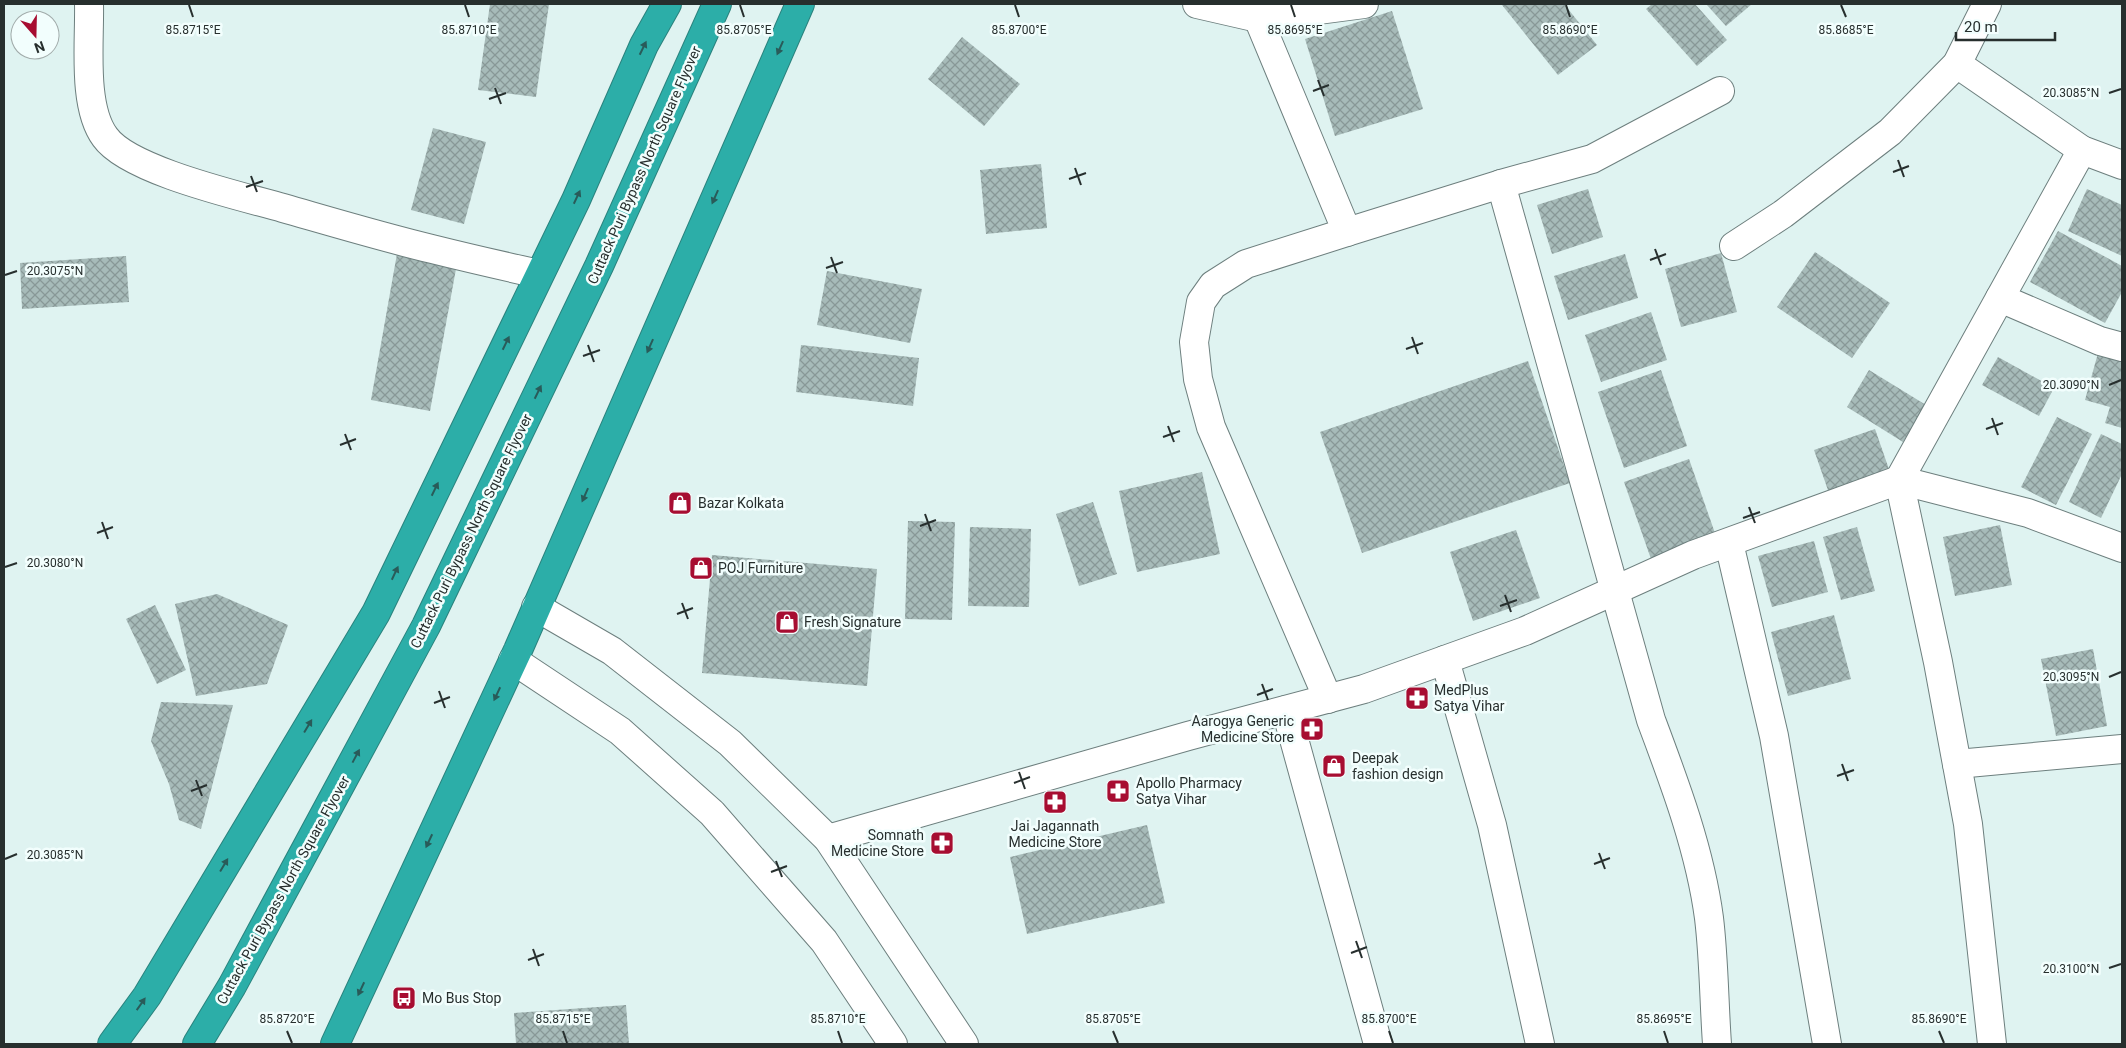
<svg xmlns="http://www.w3.org/2000/svg" width="2126" height="1048" font-family="Roboto,sans-serif">
	<defs>
		<pattern id="building-cross-hatch" width="8" height="8" patternUnits="userSpaceOnUse" patternTransform="scale(1.25)"><rect width="8" height="8" fill="#a7bbb9"/><path d="M0 0l8 8M0 8l8-8" fill="none" stroke="#889897"/></pattern>
	</defs>
	<rect width="100%" height="100%" fill="#dff3f1"/>
	<!-- building -->
	<g fill="url(#building-cross-hatch)">
		<path d="M 490,4 L 549,4 L 536,97 L 478,90 Z"/>
		<path d="M 1504,4 L 1564,4 L 1597,45 L 1558,75 L 1502,5 Z"/>
		<path d="M 1652,4 L 1695,4 L 1727,40 L 1697,66 L 1646,9 Z"/>
		<path d="M 1706,4 L 1752,4 L 1726,26 Z"/>
		<path d="M 1392,11 L 1423,109 L 1335,136 L 1305,39 Z"/>
		<path d="M 962,37 L 1020,84 L 984,126 L 928,79 Z"/>
		<path d="M 433,128 L 486,142 L 464,224 L 411,210 Z"/>
		<path d="M 1041,164 L 1047,228 L 986,234 L 980,170 Z"/>
		<path d="M 1588,189 L 1603,237 L 1552,254 L 1537,205 Z"/>
		<path d="M 2087,189 L 2122,205 L 2122,256 L 2068,231 Z"/>
		<path d="M 2058,231 L 2122,266 L 2122,292 L 2105,323 L 2030,282 Z"/>
		<path d="M 398,248 L 458,258 L 430,411 L 371,400 Z"/>
		<path d="M 1815,252 L 1890,303 L 1852,358 L 1777,307 Z"/>
		<path d="M 1721,253 L 1737,312 L 1681,327 L 1665,269 Z"/>
		<path d="M 1625,254 L 1638,298 L 1568,320 L 1554,276 Z"/>
		<path d="M 126,256 L 129,302 L 22,309 L 20,263 Z"/>
		<path d="M 827,271 L 922,289 L 910,343 L 817,325 Z"/>
		<path d="M 1651,312 L 1667,360 L 1601,382 L 1585,335 Z"/>
		<path d="M 801,345 L 919,358 L 913,406 L 796,392 Z"/>
		<path d="M 2098,353 L 2122,359 L 2122,428 L 2105,423 L 2110,407 L 2085,400 Z"/>
		<path d="M 1998,357 L 2054,388 L 2039,416 L 1982,385 Z"/>
		<path d="M 1528,361 L 1570,483 L 1362,553 L 1320,432 Z"/>
		<path d="M 1661,370 L 1687,446 L 1624,468 L 1598,392 Z"/>
		<path d="M 1869,370 L 1926,405 L 1903,442 L 1847,407 Z"/>
		<path d="M 2057,417 L 2092,434 L 2056,505 L 2021,487 Z"/>
		<path d="M 1875,429 L 1891,475 L 1830,496 L 1814,450 Z"/>
		<path d="M 2101,434 L 2122,444 L 2122,474 L 2101,518 L 2069,502 Z"/>
		<path d="M 1689,459 L 1716,536 L 1651,559 L 1624,482 Z"/>
		<path d="M 1202,472 L 1220,554 L 1137,572 L 1119,491 Z"/>
		<path d="M 1093,502 L 1117,574 L 1079,586 L 1056,514 Z"/>
		<path d="M 908,521 L 955,522 L 952,620 L 905,619 Z"/>
		<path d="M 2000,525 L 2012,585 L 1955,596 L 1943,537 Z"/>
		<path d="M 970,527 L 1031,529 L 1029,607 L 968,606 Z"/>
		<path d="M 1857,527 L 1875,591 L 1841,600 L 1823,537 Z"/>
		<path d="M 1516,530 L 1540,598 L 1473,621 L 1450,552 Z"/>
		<path d="M 1814,541 L 1828,592 L 1772,607 L 1758,556 Z"/>
		<path d="M 712,555 L 877,569 L 867,686 L 702,673 Z"/>
		<path d="M 217,594 L 288,625 L 267,684 L 196,696 L 175,604 Z"/>
		<path d="M 155,605 L 186,670 L 157,684 L 126,619 Z"/>
		<path d="M 1834,615 L 1851,679 L 1788,696 L 1771,632 Z"/>
		<path d="M 2093,649 L 2107,726 L 2056,736 L 2041,659 Z"/>
		<path d="M 161,702 L 233,705 L 201,829 L 179,820 L 169,784 L 151,741 Z"/>
		<path d="M 1147,825 L 1165,903 L 1027,934 L 1010,857 Z"/>
		<path d="M 626,1005 L 629,1044 L 516,1044 L 514,1013 Z"/>
	</g>
	<g fill="none" stroke-linecap="round" stroke-linejoin="round">
		<!-- minor casing -->
		<g stroke="#6d7f7e" stroke-width="30">
			<g id="minor">
				<path d="M 89,4 C 90,41 82,106 105,137 C 129,171 241,196 283,208 C 332,222 382,237 432,249 C 468,258 503,266 539,274"/>
				<path d="M 1197,4 L 1258,18 L 1364,4"/>
				<path d="M 1258,18 L 1347,232 L 1246,264 L 1213,285 L 1201,302 L 1194,342 L 1198,379 L 1211,427 L 1328,699"/>
				<path d="M 1957,64 L 2082,150 L 2122,165"/>
				<path d="M 1501,184 L 1651,720 C 1675,784 1700,850 1709,918 C 1714,959 1714,1002 1717,1044"/>
				<path d="M 1347,232 L 1501,184 L 1592,159 L 1720,91"/>
				<path d="M 1734,246 L 1783,214 L 1890,132 L 1957,64 L 1987,4"/>
				<path d="M 2000,298 L 2100,341 L 2122,347"/>
				<path d="M 1729,543 L 1774,736 L 1827,1044"/>
				<path d="M 536,607 L 612,651 L 730,743 L 828,839 L 964,1044"/>
				<path d="M 513,660 L 620,731 L 712,813 L 824,941 L 893,1044"/>
				<path d="M 1445,660 L 1492,825 L 1540,1044"/>
				<path d="M 1286,710 L 1378,1044"/>
				<path d="M 1957,764 L 2122,749"/>
				<path d="M 828,839 L 1188,736 L 1364,689 L 1525,631 L 1693,555 L 1899,480 L 2028,513 L 2122,548"/>
				<path d="M 1992,1044 L 1968,824 L 1938,662 L 1899,480 L 2082,150"/>
			</g>
		</g>
		<!-- highway casing -->
		<g stroke="#2a827d" stroke-width="30">
			<g id="highway">
				<path d="M 112,1044 L 147,996 L 376,613 L 576,200 L 644,45 L 667,4"/>
				<path d="M 197,1044 L 232,986 L 426,626 L 599,266 L 717,4"/>
				<path d="M 335,1044 L 518,650 L 800,4"/>
			</g>
		</g>
		<!-- minor -->
		<use href="#minor" stroke="#fff" stroke-width="28"/>
		<!-- highway -->
		<use href="#highway" stroke="#2caea8" stroke-width="28"/>
	</g>
	<!-- one-way arrows -->
	<defs><path id="oneway-solid" d="M-6-.8H1V-3.2L6.5 0L1 3.2V.8H-6Z" transform="scale(1.25)"/></defs>
	<g fill="#295b59">
		<use href="#oneway-solid" transform="translate(643 48) rotate(-64)"/>
		<use href="#oneway-solid" transform="translate(780 48) rotate(114)"/>
		<use href="#oneway-solid" transform="translate(577 197) rotate(-65)"/>
		<use href="#oneway-solid" transform="translate(715 197) rotate(114)"/>
		<use href="#oneway-solid" transform="translate(506 343) rotate(-64)"/>
		<use href="#oneway-solid" transform="translate(650 346) rotate(114)"/>
		<use href="#oneway-solid" transform="translate(538 392) rotate(-64)"/>
		<use href="#oneway-solid" transform="translate(435 489) rotate(-64)"/>
		<use href="#oneway-solid" transform="translate(585 495) rotate(114)"/>
		<use href="#oneway-solid" transform="translate(395 573) rotate(-65)"/>
		<use href="#oneway-solid" transform="translate(497 694) rotate(115)"/>
		<use href="#oneway-solid" transform="translate(308 726) rotate(-59)"/>
		<use href="#oneway-solid" transform="translate(356 756) rotate(-62)"/>
		<use href="#oneway-solid" transform="translate(429 841) rotate(115)"/>
		<use href="#oneway-solid" transform="translate(224 865) rotate(-59)"/>
		<use href="#oneway-solid" transform="translate(361 989) rotate(115)"/>
		<use href="#oneway-solid" transform="translate(141 1004) rotate(-55)"/>
	</g>
	<!-- ticks -->
	<path fill="none" stroke="#272f2e" stroke-width="2" d="M 189,5 L 193,17M 465,5 L 469,17M 740,5 L 744,17M 1015,5 L 1019,17M 1291,5 L 1295,17M 1566,5 L 1570,17M 1841,5 L 1846,17M 1318,80 L 1324,96M 495,88 L 501,104M 1313,91 L 1329,85M 2109,93 L 2121,89M 489,99 L 506,93M 1898,160 L 1904,177M 1075,168 L 1081,185M 1893,172 L 1909,166M 251,176 L 257,192M 1069,179 L 1086,173M 246,187 L 263,181M 1655,249 L 1661,265M 831,257 L 837,273M 1650,260 L 1666,254M 826,268 L 843,262M 5,275 L 17,271M 1412,337 L 1418,354M 588,345 L 594,362M 1406,349 L 1423,343M 583,356 L 600,350M 2109,385 L 2121,380M 1992,418 L 1998,435M 1168,426 L 1174,442M 1986,429 L 2003,423M 345,434 L 351,450M 1163,437 L 1180,431M 340,445 L 356,439M 1749,507 L 1755,523M 925,514 L 931,531M 1743,518 L 1760,512M 102,522 L 108,539M 920,526 L 936,520M 97,533 L 113,527M 5,567 L 17,563M 1505,595 L 1511,612M 682,603 L 688,619M 1500,606 L 1517,600M 677,614 L 693,608M 2109,677 L 2121,672M 1262,684 L 1268,700M 439,691 L 445,708M 1257,695 L 1273,689M 434,703 L 450,697M 1842,764 L 1848,781M 1019,772 L 1025,789M 1837,776 L 1854,770M 196,780 L 202,796M 1014,783 L 1030,777M 191,791 L 207,785M 1599,853 L 1605,869M 5,859 L 17,854M 776,861 L 782,877M 1594,864 L 1610,858M 771,872 L 787,866M 1356,941 L 1362,958M 533,949 L 539,966M 1351,953 L 1367,947M 528,960 L 544,954M 2109,968 L 2121,964M 287,1031 L 292,1043M 563,1031 L 567,1043M 838,1031 L 842,1043M 1113,1031 L 1118,1043M 1389,1031 L 1393,1043M 1664,1031 L 1668,1043M 1939,1031 L 1944,1043"/>
	<!-- icons -->
	<defs>
		<g id="shop-square" transform="scale(1.25)"><rect x="-9" y="-9" width="18" height="18" rx="4" fill="#a70d31" stroke="#f2fefd"/><path d="M-5-2.5h2.3a2.7 3.5 0 0 1 5.4 0H5L5.5 6h-11ZM-1.5-2.5h3a1.5 2.3 0 0 0-3 0Z" fill="#fff"/></g>
		<g id="pharmacy-square" transform="scale(1.25)"><rect x="-9" y="-9" width="18" height="18" rx="4" fill="#a70d31" stroke="#f2fefd"/><path d="M-2-6h4v4h4v4h-4v4h-4v-4h-4v-4h4Z" fill="#fff"/></g>
		<g id="bus-square" transform="scale(1.25)"><rect x="-9" y="-9" width="18" height="18" rx="4" fill="#a70d31" stroke="#f2fefd"/><path d="M-5-6H5V4H4V6H2V4H-2V6H-4V4H-5ZM-3.5-4V0h7V-4ZM-3.5 1.2v1.5H-2V1.2ZM2 1.2v1.5H3.5V1.2Z" fill="#fff"/></g>
	</defs>
	<g fill-rule="evenodd">
		<use href="#shop-square" x="680" y="503"/>
		<use href="#shop-square" x="701" y="568"/>
		<use href="#shop-square" x="787" y="622"/>
		<use href="#pharmacy-square" x="1417" y="698"/>
		<use href="#pharmacy-square" x="1312" y="729"/>
		<use href="#shop-square" x="1334" y="766"/>
		<use href="#pharmacy-square" x="1118" y="791"/>
		<use href="#pharmacy-square" x="1055" y="802"/>
		<use href="#pharmacy-square" x="942" y="843"/>
		<use href="#bus-square" x="404" y="998"/>
	</g>
	<g text-anchor="middle" stroke-width="5" stroke-linejoin="round" paint-order="stroke">
		<!-- street labels -->
		<g font-size="14" fill="#272f2e" stroke="#f2fefd">
			<text transform="translate(644 165) rotate(-66)" y="5">Cuttack Puri Bypass North Square Flyover</text>
			<text transform="translate(471 531) rotate(-64)" y="5">Cuttack Puri Bypass North Square Flyover</text>
			<text transform="translate(283 890) rotate(-61)" y="5">Cuttack Puri Bypass North Square Flyover</text>
		</g>
		<!-- poi labels -->
		<g font-size="14" fill="#272f2e" stroke="#f2fefd" text-anchor="start">
			<text x="698" y="508">Bazar Kolkata</text>
			<text x="718" y="573">POJ Furniture</text>
			<text x="804" y="627">Fresh Signature</text>
			<text x="1434" y="695">MedPlus<tspan x="1434" dy="16">Satya Vihar</tspan></text>
			<text x="1294" y="726" text-anchor="end">Aarogya Generic<tspan x="1294" dy="16">Medicine Store</tspan></text>
			<text x="1352" y="763">Deepak<tspan x="1352" dy="16">fashion design</tspan></text>
			<text x="1136" y="788">Apollo Pharmacy<tspan x="1136" dy="16">Satya Vihar</tspan></text>
			<text x="1055" y="831" text-anchor="middle">Jai Jagannath<tspan x="1055" dy="16">Medicine Store</tspan></text>
			<text x="924" y="840" text-anchor="end">Somnath<tspan x="924" dy="16">Medicine Store</tspan></text>
			<text x="422" y="1003">Mo Bus Stop</text>
		</g>
	</g>
	<g font-size="12" text-anchor="middle" fill="#272f2e" stroke="#f2fefd" stroke-width="5" stroke-linejoin="round" paint-order="stroke">
		<text x="1570" y="34">85.8690°E</text>
		<text x="193" y="34">85.8715°E</text>
		<text x="469" y="34">85.8710°E</text>
		<text x="744" y="34">85.8705°E</text>
		<text x="1019" y="34">85.8700°E</text>
		<text x="1295" y="34">85.8695°E</text>
		<text x="1846" y="34">85.8685°E</text>
		<text x="2071" y="97">20.3085°N</text>
		<text x="55" y="275">20.3075°N</text>
		<text x="2071" y="389">20.3090°N</text>
		<text x="55" y="567">20.3080°N</text>
		<text x="2071" y="681">20.3095°N</text>
		<text x="55" y="859">20.3085°N</text>
		<text x="2071" y="973">20.3100°N</text>
		<text x="287" y="1023">85.8720°E</text>
		<text x="563" y="1023">85.8715°E</text>
		<text x="838" y="1023">85.8710°E</text>
		<text x="1113" y="1023">85.8705°E</text>
		<text x="1389" y="1023">85.8700°E</text>
		<text x="1664" y="1023">85.8695°E</text>
		<text x="1939" y="1023">85.8690°E</text>
	</g>
	<!-- border -->
	<rect width="2126" height="1048" fill="none" stroke="#272f2e" stroke-width="10"/>
	<!-- north arrow -->
	<g transform="translate(35 35) rotate(160)"><circle r="24" fill="#f2fefd" stroke="#a1abaa"/>
	<path d="M0-4L9 19L0 12L-9 19Z" fill="#a70d31"/>
	<text y="-8" font-size="14" font-weight="bold" text-anchor="middle" fill="#272f2e">N</text>
	</g>
	<!-- scale -->
	<path d="M1956 32v8h99v-8" fill="none" stroke="#272f2e" stroke-width="2.5"/>
	<text x="1964" y="32" font-size="15" fill="#272f2e" stroke="#f2fefd" stroke-width="4" paint-order="stroke">20 m</text>
</svg>
